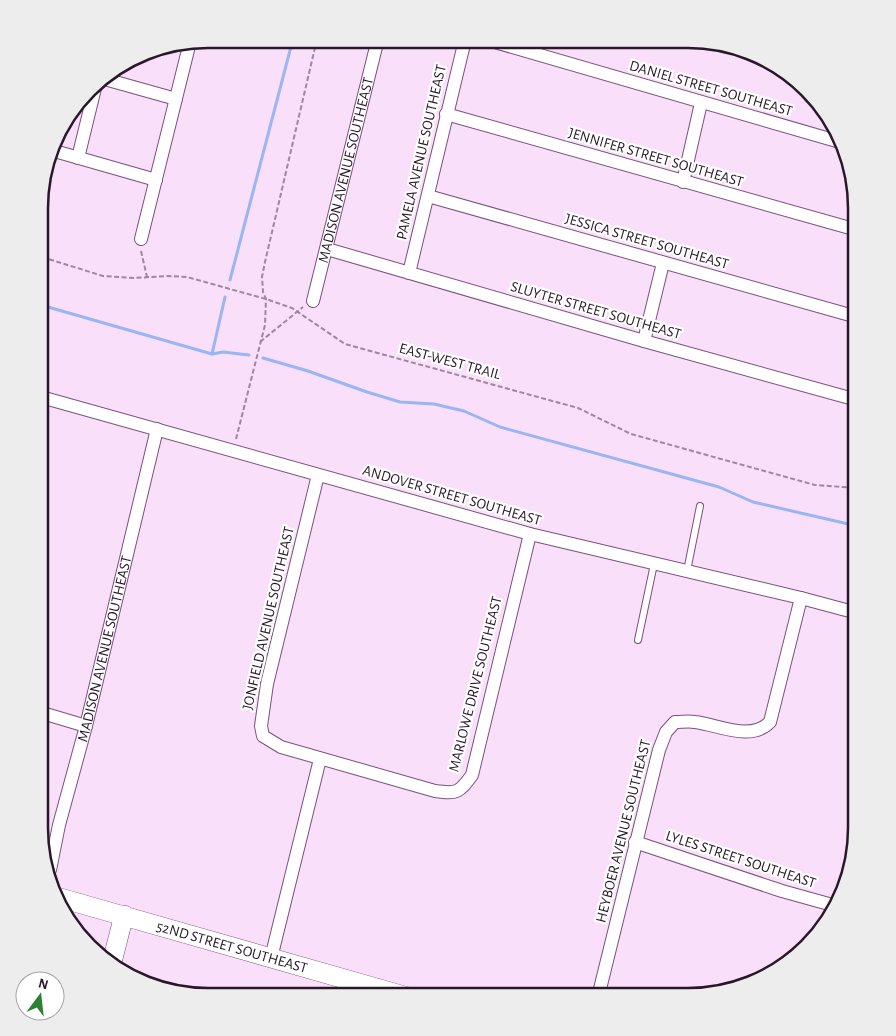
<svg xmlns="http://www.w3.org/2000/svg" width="896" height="1036" font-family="'Alegreya Sans',sans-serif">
	<rect width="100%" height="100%" fill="#fadffb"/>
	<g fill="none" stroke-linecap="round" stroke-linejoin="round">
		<!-- stream -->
		<g stroke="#98b6f4" stroke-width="3">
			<path d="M 230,280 L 293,39"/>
			<path d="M 41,305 L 212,354 L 223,352 L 249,355"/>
			<path d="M 212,354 L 225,297"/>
			<path d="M 263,358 L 308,371 L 367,392 L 400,402 L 434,404 L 464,411 L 500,427 L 719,487 L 753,502 L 857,526"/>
		</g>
		<!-- lane casing -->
		<g stroke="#78527b" stroke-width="8">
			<g id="lane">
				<path d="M 687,571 L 700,506"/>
				<path d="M 638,640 L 654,564"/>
			</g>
		</g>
		<!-- street casing -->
		<g stroke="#78527b" stroke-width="14">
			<g id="street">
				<path d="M 488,40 L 840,142"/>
				<path d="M 101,78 L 176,99"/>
				<path d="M 446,114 L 857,230"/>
				<path d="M 51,150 L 156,180"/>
				<path d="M 78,158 L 97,80"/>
				<path d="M 683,182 L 701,103"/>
				<path d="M 428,196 L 857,317"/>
				<path d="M 141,239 L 190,42"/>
				<path d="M 327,249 L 644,341 L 857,400"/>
				<path d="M 409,273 L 465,40"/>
				<path id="s1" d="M 313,301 L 378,39"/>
				<path d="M 644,341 L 663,263"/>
				<path d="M 41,397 L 530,534 L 801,598 L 857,613"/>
				<path d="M 318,475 L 267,684 L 261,726 L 263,736 L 281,747 L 435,791 C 457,794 459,793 472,775 L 530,534"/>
				<path d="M 39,712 L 86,726"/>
				<path d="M 635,842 L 782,891 L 836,906"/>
				<path id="s2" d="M 50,870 L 59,825 L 86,726 L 157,429"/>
				<path d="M 271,958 L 320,759"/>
				<path d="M 598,997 L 659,750 L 666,732 L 675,722 C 682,722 689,721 695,722 C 719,725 751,742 770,722 L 801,598"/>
			</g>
		</g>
		<!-- secondary casing -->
		<g stroke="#78527b" stroke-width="20">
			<g id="secondary">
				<path id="s3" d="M 57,897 L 408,997"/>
				<path d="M 111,966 L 124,915"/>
			</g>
		</g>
		<!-- path -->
		<g stroke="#9e879f" stroke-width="2" stroke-dasharray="5 2.5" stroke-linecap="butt">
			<path d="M 141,251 L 147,277"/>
			<path d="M 42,257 L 103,276 L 134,278 L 167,276 L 187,277 L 266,299 L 292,308 L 345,344 L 578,408 L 631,434 L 815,485 L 857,488"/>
			<path d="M 260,342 L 303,307"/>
			<path d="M 236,439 L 265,325 L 266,299 L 263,292 L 262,277 L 265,262 L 317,39"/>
		</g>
		<!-- lane -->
		<use href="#lane" stroke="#fff" stroke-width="6"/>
		<!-- street -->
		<use href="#street" stroke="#fff" stroke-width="12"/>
		<!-- secondary -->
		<use href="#secondary" stroke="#fff" stroke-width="19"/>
	</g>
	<g text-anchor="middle" stroke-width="4.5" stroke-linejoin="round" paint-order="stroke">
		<!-- street labels -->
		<g font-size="15" fill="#281829" stroke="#fff">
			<text transform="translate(711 88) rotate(16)" y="5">DANIEL STREET SOUTHEAST</text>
			<text transform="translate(421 152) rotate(-77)" y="5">PAMELA AVENUE SOUTHEAST</text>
			<text transform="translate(656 157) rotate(16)" y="5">JENNIFER STREET SOUTHEAST</text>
			<text dy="5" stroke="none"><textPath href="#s1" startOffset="135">MADISON AVENUE SOUTHEAST</textPath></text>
			<text transform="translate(647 241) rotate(16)" y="5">JESSICA STREET SOUTHEAST</text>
			<text transform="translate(596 310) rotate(16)" y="5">SLUYTER STREET SOUTHEAST</text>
			<text transform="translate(450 361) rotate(15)" y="5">EAST-WEST TRAIL</text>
			<text transform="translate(452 495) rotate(16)" y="5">ANDOVER STREET SOUTHEAST</text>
			<text transform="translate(268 618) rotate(-77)" y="5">JONFIELD AVENUE SOUTHEAST</text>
			<text dy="5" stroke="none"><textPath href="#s2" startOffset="228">MADISON AVENUE SOUTHEAST</textPath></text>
			<text transform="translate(475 684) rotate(-76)" y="5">MARLOWE DRIVE SOUTHEAST</text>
			<text transform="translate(623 831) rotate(-76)" y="5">HEYBOER AVENUE SOUTHEAST</text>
			<text transform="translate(741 859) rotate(18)" y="5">LYLES STREET SOUTHEAST</text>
			<text dy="5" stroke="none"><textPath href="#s3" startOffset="182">52ND STREET SOUTHEAST</textPath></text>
		</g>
	</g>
	<!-- crop -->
	<path d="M0 0H896V1036H0ZM208 48H688A160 160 0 0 1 848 208V828A160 160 0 0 1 688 988H208A160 160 0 0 1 48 828V208A160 160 0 0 1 208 48Z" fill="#eeedee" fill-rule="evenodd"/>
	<path fill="none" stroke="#281829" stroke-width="2.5" d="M208 48H688A160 160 0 0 1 848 208V828A160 160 0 0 1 688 988H208A160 160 0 0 1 48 828V208A160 160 0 0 1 208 48Z"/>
	<!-- north arrow -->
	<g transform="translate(40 996) rotate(15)"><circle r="24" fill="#ffffff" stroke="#a9a3a9"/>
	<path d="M0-4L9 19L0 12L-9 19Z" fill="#2b8231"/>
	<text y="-8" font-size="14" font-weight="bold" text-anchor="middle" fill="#281829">N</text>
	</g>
</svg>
